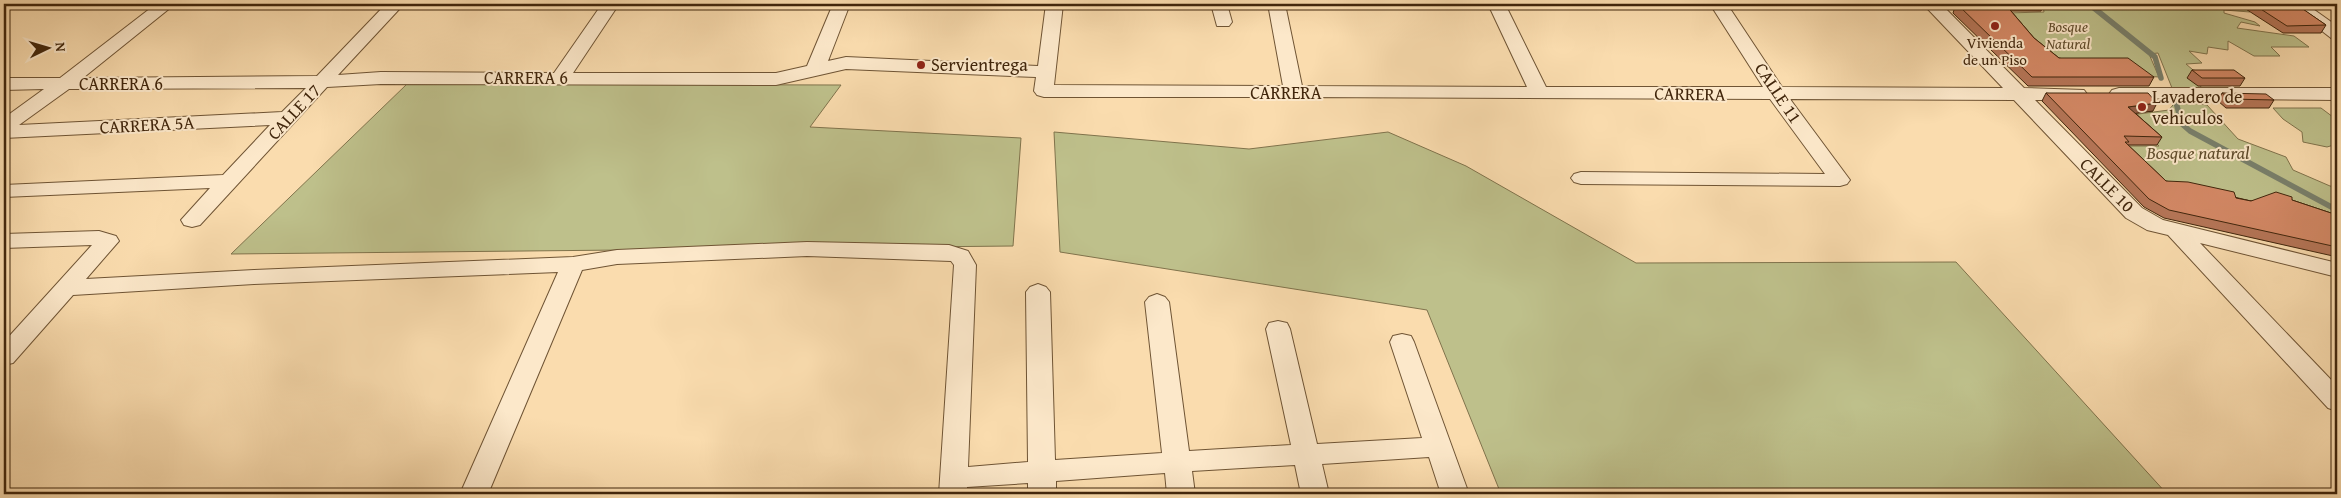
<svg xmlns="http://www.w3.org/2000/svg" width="2341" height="498" font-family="'Gentium Book Plus',serif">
	<rect width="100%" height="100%" fill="#fadcae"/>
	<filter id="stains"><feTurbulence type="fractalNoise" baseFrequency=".004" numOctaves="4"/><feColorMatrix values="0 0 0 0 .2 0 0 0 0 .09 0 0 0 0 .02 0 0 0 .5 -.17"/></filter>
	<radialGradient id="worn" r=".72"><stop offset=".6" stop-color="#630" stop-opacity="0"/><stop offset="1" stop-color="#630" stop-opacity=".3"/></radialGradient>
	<!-- green -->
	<g fill="#bec08b" stroke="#80734c">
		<path d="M 2059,4 L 2113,4 L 2121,9 L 2135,8 L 2139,4 L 2243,4 L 2250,12 L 2224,10 L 2224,13 L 2255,22 L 2260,26 L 2241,22 L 2237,28 L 2294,36 L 2309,47 L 2271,47 L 2280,56 L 2254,56 L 2228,41 L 2228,50 L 2208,47 L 2207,54 L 2189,51 L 2202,63 L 2186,64 L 2200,76 L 2193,78 L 2203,89 L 2172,88 L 2158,53 L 2149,54 L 2159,77 L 2014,67 L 1969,14 L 2044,12 L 2043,5 Z"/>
		<path d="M 407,84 L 841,85 L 810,127 L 1021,138 L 1013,246 L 231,254 Z"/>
		<path d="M 2176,101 L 2207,105 L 2238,139 L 2286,157 L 2293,170 L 2330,186 L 2337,187 L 2337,224 L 2261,202 L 2137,187 L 2122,146 L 2159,146 L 2145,133 L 2108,118 L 2169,110 Z"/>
		<path d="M 2321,108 L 2337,120 L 2337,144 L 2327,147 L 2303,142 L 2302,132 L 2283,119 L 2273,108 Z"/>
		<path d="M 1054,132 L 1249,149 L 1388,132 L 1466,166 L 1636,263 L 1956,262 L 2167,494 L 1501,494 L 1427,310 L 1060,252 Z"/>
	</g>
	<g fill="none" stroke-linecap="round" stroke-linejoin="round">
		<!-- stream -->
		<g stroke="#79806c" stroke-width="5.5">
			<path d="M 2089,4 L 2155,57 L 2161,78"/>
			<path d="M 2175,99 L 2182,124 L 2190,131 L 2337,210"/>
		</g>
		<!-- minor casing -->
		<g stroke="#6f5434" stroke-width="2">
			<g id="minor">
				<path d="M 156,4 L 175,4 L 83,78 L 317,76 L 386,4 L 404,4 L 338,75 L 381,72 L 554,73 L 602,4 L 619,4 L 573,73 L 776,73 L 807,66 L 833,4 L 850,4 L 828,61 L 846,57 L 1038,66 L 1046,4 L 1063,4 L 1054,85 L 1283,86 L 1268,4 L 1285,4 L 1302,86 L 1527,87 L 1488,4 L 1505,4 L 1546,87 L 1763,87 L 1710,4 L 1727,4 L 1782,87 L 2003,88 L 1923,4 L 1941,4 L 2024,88 L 2084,90 L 2087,94 L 2084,98 L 2077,100 L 2035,100 L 2142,208 L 2163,220 L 2337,263 L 2337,277 L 2200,243 L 2337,386 L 2337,411 L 2328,408 L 2168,235 L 2147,230 L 2126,218 L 2014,100 L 1790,99 L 1850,180 L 1847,184 L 1840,186 L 1581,184 L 1574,182 L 1571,178 L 1574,174 L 1581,172 L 1825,174 L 1770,99 L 1301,97 L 1294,100 L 1287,97 L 1044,97 L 1037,95 L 1034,91 L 1036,77 L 846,69 L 776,85 L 381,84 L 327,87 L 200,225 L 192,227 L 184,225 L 181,220 L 210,188 L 4,197 L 4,185 L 223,175 L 270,125 L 4,138 L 4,118 L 44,89 L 4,90 L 4,78 L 60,78 ZM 306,88 L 282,112 L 19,125 L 69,89 Z"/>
				<path d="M 1211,4 L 1227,4 L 1232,22 L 1229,26 L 1217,26 Z"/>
				<path d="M 2287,4 L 2306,4 L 2337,26 L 2337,39 L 2331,38 Z"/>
				<path d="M 2119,88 L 2337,88 L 2337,100 L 2112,98 L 2109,94 L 2112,90 Z"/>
				<path d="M 99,231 L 116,236 L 119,241 L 86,279 L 254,270 L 573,257 L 617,250 L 807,242 L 949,245 L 968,251 L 976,265 L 968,467 L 1028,462 L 1026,292 L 1030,287 L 1038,284 L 1046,287 L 1050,292 L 1055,460 L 1162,453 L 1145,302 L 1149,297 L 1157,294 L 1165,297 L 1169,302 L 1189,451 L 1291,445 L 1266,329 L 1269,323 L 1278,321 L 1287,323 L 1290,329 L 1317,444 L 1422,438 L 1390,342 L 1393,336 L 1402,334 L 1411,336 L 1414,342 L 1469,494 L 1441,494 L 1429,457 L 1322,464 L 1329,494 L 1301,494 L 1295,465 L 1192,471 L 1195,494 L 1167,494 L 1165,473 L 1056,481 L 1056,494 L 1028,494 L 1028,483 L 967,487 L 967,494 L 939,494 L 954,265 L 951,261 L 807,256 L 617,264 L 582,270 L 488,494 L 460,494 L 558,272 L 254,284 L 73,295 L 13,363 L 4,365 L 4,342 L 92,245 L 4,248 L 4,234 Z"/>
			</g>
		</g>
		<!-- minor -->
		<use href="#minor" fill="#fce8ca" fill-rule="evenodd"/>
	</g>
	<!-- wall -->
	<g fill="#b57557" stroke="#41260c">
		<path d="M 1948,4 L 2044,4 L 2041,11 L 2011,11 L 2034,38 L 2059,58 L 2154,77 L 2149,86 L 2028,86 L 1953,13 L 1954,10 Z"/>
		<path d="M 2238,4 L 2298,4 L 2302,7 L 2301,8 L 2326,25 L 2321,33 L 2283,33 Z"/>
		<path d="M 2192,70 L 2245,78 L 2240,86 L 2198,86 L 2187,78 Z"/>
		<path d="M 2046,93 L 2153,111 L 2135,113 L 2162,137 L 2157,145 L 2128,145 L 2166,181 L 2251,201 L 2292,200 L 2337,215 L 2337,254 L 2335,254 L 2333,256 L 2164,218 L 2144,207 L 2042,101 Z"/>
		<path d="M 2222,93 L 2274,100 L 2269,108 L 2226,108 L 2218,101 Z"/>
	</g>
	<!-- shaded-wall -->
	<path fill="#945f47" stroke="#41260c" d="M 2157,103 L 2153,111 L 2124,115 L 2128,107 Z"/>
	<!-- building -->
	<g fill="#d38865" stroke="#41260c">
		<path d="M 1957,4 L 2005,4 L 2034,38 L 2059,58 L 2128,58 L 2154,77 L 2032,77 Z"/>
		<path d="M 2253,4 L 2298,4 L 2302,7 L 2300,7 L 2326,25 L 2287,26 Z"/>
		<path d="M 2192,70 L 2234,70 L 2245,78 L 2202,78 Z"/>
		<path d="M 2046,93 L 2148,93 L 2157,103 L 2128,107 L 2162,137 L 2124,136 L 2129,142 L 2125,142 L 2166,181 L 2188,182 L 2234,192 L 2236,198 L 2251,201 L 2276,192 L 2292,197 L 2292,200 L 2337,215 L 2337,247 L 2169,210 L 2149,199 Z"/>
		<path d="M 2222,93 L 2266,94 L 2274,100 L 2230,99 Z"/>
	</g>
	<!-- markers -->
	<g fill="#8f2418" stroke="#fce8ca" stroke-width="2">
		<circle cx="1995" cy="26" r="5"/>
		<circle cx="921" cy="65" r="5"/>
		<circle cx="2142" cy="107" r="5"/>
	</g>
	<g text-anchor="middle" stroke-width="4" stroke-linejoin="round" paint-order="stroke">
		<!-- far-park labels -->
		<g font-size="15" font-style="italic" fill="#604c2c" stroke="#fce8ca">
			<text x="2068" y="32">Bosque<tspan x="2068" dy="17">Natural</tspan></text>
		</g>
		<!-- far-poi labels -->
		<g font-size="15" fill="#41260c" stroke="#fce8ca">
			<text x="1995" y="48">Vivienda<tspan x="1995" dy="17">de un Piso</tspan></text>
		</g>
		<!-- poi labels -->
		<g font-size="18" fill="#41260c" stroke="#fce8ca" text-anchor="start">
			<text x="931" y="71">Servientrega</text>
			<text x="2152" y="103">Lavadero de<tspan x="2152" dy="21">vehiculos</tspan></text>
		</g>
		<!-- street labels -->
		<g font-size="18" fill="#41260c" stroke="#fce8ca">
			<text x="526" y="84">CARRERA 6</text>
			<text x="121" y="90">CARRERA 6</text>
			<text x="1286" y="99">CARRERA</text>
			<text transform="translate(1778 93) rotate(56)" y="6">CALLE 11</text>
			<text transform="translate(1690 94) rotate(1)" y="6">CARRERA</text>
			<text transform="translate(294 112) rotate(-47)" y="6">CALLE 17</text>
			<text transform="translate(147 125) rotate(-3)" y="6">CARRERA 5A</text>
			<text transform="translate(2107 185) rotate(45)" y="6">CALLE 10</text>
		</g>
		<!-- park labels -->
		<g font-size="18" font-style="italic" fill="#604c2c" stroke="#fce8ca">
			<text x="2198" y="159">Bosque natural</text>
		</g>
	</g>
	<!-- margin -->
	<rect width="2341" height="498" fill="none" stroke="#fadcae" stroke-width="20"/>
	<rect x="5" y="5" width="2331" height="488" fill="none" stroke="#41260c" stroke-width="2.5"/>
	<rect x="10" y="10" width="2321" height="478" fill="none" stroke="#41260c"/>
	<!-- north arrow -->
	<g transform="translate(48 48) rotate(85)" stroke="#fce8ca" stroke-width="4" paint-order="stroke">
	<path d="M0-4L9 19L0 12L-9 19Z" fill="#41260c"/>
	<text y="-8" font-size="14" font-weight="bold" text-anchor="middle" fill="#41260c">N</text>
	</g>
	<rect width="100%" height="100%" filter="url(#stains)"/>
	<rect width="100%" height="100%" fill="url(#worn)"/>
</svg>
